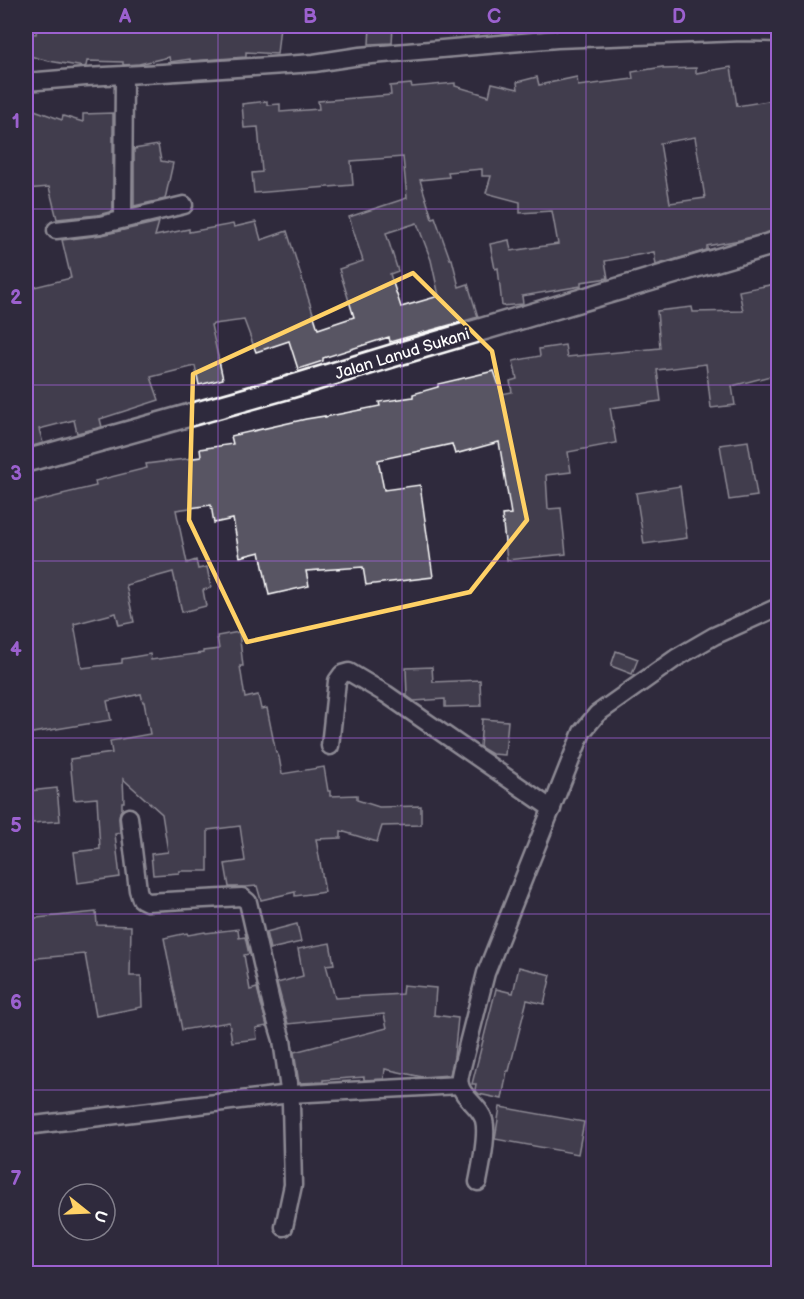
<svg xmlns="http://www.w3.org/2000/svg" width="804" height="1299" font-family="'Balsamiq Sans',sans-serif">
	<rect width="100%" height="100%" fill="#2f2a3d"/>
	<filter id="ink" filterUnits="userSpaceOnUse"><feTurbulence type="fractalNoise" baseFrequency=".0167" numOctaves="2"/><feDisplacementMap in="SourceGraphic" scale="12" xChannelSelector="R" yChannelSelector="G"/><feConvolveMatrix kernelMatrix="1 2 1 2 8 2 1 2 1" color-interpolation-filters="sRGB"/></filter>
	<g filter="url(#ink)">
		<!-- building -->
		<g fill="#595564" stroke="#fff" stroke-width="1.5" fill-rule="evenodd">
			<path d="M 37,26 L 188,26 L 188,28 L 233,26 L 280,26 L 277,54 L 246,52 L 246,57 L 190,61 L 190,59 L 170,62 L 169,57 L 139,64 L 123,65 L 123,62 L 87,61 L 86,66 L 84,67 L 49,61 L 26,55 L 26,33 L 36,34 Z"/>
			<path d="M 370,26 L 393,26 L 392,43 L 369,44 Z"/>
			<path d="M 663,67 L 663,69 L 696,68 L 696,73 L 731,67 L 737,106 L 774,100 L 778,126 L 778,230 L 740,240 L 707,246 L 707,250 L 656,265 L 654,252 L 605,261 L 608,278 L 581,282 L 581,286 L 522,296 L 523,304 L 502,306 L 498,268 L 495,269 L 490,244 L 509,240 L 511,251 L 558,244 L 552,211 L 520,213 L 520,202 L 486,193 L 491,176 L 482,176 L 482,169 L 448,172 L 449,177 L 420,180 L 432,218 L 435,217 L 450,259 L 452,259 L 459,287 L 468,284 L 478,317 L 390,342 L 389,337 L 323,358 L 323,361 L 298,369 L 289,341 L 256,352 L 244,320 L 214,324 L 211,325 L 223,379 L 199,385 L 195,366 L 151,377 L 159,400 L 100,419 L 102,427 L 77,433 L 74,420 L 39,429 L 43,443 L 26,448 L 26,289 L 71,278 L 62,240 L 102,235 L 159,222 L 155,236 L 189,229 L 189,232 L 233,224 L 234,227 L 256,222 L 261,240 L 287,231 L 318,329 L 354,317 L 339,269 L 363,261 L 349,217 L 407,198 L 403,157 L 351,161 L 353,185 L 254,193 L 252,173 L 262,172 L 258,127 L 244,128 L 242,104 L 267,101 L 267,105 L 280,104 L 280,112 L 319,109 L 318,101 L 391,95 L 390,86 L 411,84 L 412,87 L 455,83 L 455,86 L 489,96 L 492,83 L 518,89 L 517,82 L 537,77 L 539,85 L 577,77 L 578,86 L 633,79 L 632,72 ZM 695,137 L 705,198 L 670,203 L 660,143 ZM 417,223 L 431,260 L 439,296 L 401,307 L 390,274 L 398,271 L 386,233 Z"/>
			<path d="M 26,107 L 62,120 L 63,116 L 83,122 L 83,114 L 113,113 L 113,211 L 98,215 L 57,219 L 49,187 L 26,189 Z"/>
			<path d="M 158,145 L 161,161 L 173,163 L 165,199 L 134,206 L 134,149 Z"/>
			<path d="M 775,284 L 778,303 L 778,315 L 774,316 L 778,344 L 778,374 L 732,386 L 735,405 L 711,408 L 706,364 L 657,370 L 661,401 L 610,408 L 616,443 L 568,452 L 571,472 L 546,475 L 548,509 L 561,508 L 566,554 L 507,560 L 502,515 L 511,514 L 499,442 L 455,454 L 452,444 L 378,460 L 384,490 L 420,485 L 433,577 L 366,585 L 363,567 L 306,571 L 309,586 L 269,595 L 260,552 L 240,557 L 233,519 L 214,523 L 211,505 L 176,510 L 187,563 L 196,560 L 198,569 L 207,567 L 211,588 L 203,590 L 206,606 L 182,612 L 173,572 L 126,585 L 134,622 L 119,625 L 116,613 L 74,624 L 82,668 L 122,663 L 122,659 L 150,654 L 151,660 L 203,653 L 203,651 L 219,649 L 217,636 L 239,632 L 243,666 L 240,666 L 245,698 L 258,695 L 261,709 L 267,708 L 276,753 L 277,753 L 279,757 L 282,774 L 324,767 L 328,791 L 330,791 L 330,796 L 357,795 L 357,800 L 379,807 L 421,806 L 421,825 L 382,826 L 377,842 L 341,831 L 341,838 L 316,839 L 325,892 L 295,896 L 295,892 L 261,900 L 257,886 L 245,887 L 229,887 L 225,864 L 245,861 L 240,826 L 208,830 L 208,871 L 179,871 L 179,873 L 153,875 L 151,854 L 168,852 L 162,814 L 123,779 L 124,802 L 122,802 L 122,809 L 120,812 L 119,818 L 120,833 L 115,834 L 120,877 L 78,883 L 74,852 L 100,849 L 97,798 L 74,800 L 70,759 L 112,753 L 110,741 L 150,734 L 144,702 L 143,702 L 141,694 L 107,701 L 111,720 L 26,734 L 26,504 L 62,495 L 62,494 L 96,486 L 95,481 L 147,468 L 146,464 L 201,457 L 200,449 L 233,444 L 231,436 L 306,419 L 325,416 L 325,417 L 380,406 L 379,402 L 413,397 L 413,394 L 438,387 L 438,384 L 494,371 L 502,394 L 512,392 L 510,381 L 517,379 L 513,361 L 540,356 L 539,349 L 565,345 L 567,357 L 660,348 L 657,311 L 692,307 L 693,312 L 743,311 L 739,291 Z"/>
			<path d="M 748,441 L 757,496 L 729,500 L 720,445 Z"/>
			<path d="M 680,486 L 687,538 L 644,544 L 636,493 Z"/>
			<path d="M 616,651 L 638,659 L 632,674 L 611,666 Z"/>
			<path d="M 432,667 L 433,682 L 480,680 L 481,706 L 445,707 L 445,699 L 414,701 L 407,696 L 406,668 Z"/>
			<path d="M 482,719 L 508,721 L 505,755 L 492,754 L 480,747 Z"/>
			<path d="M 57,788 L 60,821 L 32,823 L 29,791 Z"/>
			<path d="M 96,912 L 97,925 L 131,926 L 130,976 L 141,976 L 142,1007 L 96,1016 L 85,954 L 26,959 L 26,919 Z"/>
			<path d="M 297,924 L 301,942 L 270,949 L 266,932 Z"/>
			<path d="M 238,929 L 239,938 L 245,937 L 249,954 L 244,955 L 250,990 L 257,988 L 267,1026 L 256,1028 L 257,1039 L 232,1042 L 229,1022 L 182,1030 L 164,938 L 187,933 L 188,935 L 205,932 L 206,933 Z"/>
			<path d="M 330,943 L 334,964 L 326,965 L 335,998 L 402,994 L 403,985 L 436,988 L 434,1015 L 458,1018 L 454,1057 L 450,1075 L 422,1077 L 385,1069 L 384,1079 L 364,1080 L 364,1077 L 323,1080 L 323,1082 L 299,1083 L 294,1052 L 387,1028 L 384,1014 L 288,1024 L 277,983 L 303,976 L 298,949 Z"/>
			<path d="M 519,967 L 551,975 L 544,1004 L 527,1000 L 509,1071 L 507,1071 L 502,1099 L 479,1094 L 475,1090 L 476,1084 L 472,1084 L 496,989 L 513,993 Z"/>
			<path d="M 500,1107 L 584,1122 L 578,1154 L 495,1139 Z"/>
		</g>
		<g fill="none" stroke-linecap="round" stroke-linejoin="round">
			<!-- minor casing -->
			<g stroke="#fff" stroke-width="21">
				<g id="minor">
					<path d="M 26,82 L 86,77 L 162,73 L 314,63 L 360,56 L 557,39 L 743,32 L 778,33"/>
					<path d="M 123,219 L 124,75"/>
					<path d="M 56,230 L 100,225 L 184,205"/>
					<path d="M 330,746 L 337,681 L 342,674 L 349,672 L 386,694 L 552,809"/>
					<path d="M 129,817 L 138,890 L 141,899 L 147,902 L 242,897 L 248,902 L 272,1007 L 282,1040 L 291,1104 L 293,1185 L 284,1227"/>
					<path d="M 26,1126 L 290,1094 L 460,1085"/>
					<path d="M 478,1182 C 481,1166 488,1135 484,1120 C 480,1106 463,1098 460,1085 C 459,1082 460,1075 461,1071 L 486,973 L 582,732 L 597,714 L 676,658 L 714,636 L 778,607"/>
				</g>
			</g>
			<!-- tertiary casing -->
			<g stroke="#fff" stroke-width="26">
				<path id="tertiary" d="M 26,461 L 290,387 L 405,352 L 778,242"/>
			</g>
			<!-- minor -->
			<use href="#minor" stroke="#2f2a3d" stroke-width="16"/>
			<!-- tertiary -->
			<use href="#tertiary" stroke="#2f2a3d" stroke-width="21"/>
		</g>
	</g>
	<!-- marked area -->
	<path d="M0 0H804V1299H0ZM 413,273 L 492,351 L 527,520 L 470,592 L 247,642 L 189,520 L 193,374 Z" fill="#2f2a3d" fill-opacity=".55" fill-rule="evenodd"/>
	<path fill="none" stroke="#ffd166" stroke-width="4.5" stroke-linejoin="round" d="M 413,273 L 492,351 L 527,520 L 470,592 L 247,642 L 189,520 L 193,374 Z"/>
	<!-- grid -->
	<path fill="none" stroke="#9c61cf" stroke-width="1.5" stroke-opacity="0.55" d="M 218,26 L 218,1274M 402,26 L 402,1274M 586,26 L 586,1274M 26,209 L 778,209M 26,385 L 778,385M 26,561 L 778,561M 26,738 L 778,738M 26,914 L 778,914M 26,1090 L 778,1090"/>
	<g text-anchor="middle" stroke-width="5" stroke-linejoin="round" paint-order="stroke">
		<!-- street labels -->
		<g font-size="16" fill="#fff" stroke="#2f2a3d">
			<text transform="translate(402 353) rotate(-17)" y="6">Jalan Lanud Sukani</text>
		</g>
	</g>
	<!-- margin -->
	<rect width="804" height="1299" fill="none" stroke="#2f2a3d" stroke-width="66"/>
	<!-- north arrow -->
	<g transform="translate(87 1212) rotate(108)"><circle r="28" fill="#2f2a3d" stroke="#827f8b" stroke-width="1.5"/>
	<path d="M0-4.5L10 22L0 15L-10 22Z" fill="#ffd166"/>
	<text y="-9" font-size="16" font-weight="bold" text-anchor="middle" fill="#ffffff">U</text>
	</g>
	<rect x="33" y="33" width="738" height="1233" fill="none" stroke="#9c61cf" stroke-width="2"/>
	<g font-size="20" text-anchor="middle" font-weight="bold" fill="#9c61cf">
		<text x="125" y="23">A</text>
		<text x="310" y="23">B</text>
		<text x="494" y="23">C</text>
		<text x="679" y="23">D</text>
		<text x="16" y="128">1</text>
		<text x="16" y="304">2</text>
		<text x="16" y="480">3</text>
		<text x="16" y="656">4</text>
		<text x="16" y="832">5</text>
		<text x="16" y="1009">6</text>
		<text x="16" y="1185">7</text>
	</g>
</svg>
